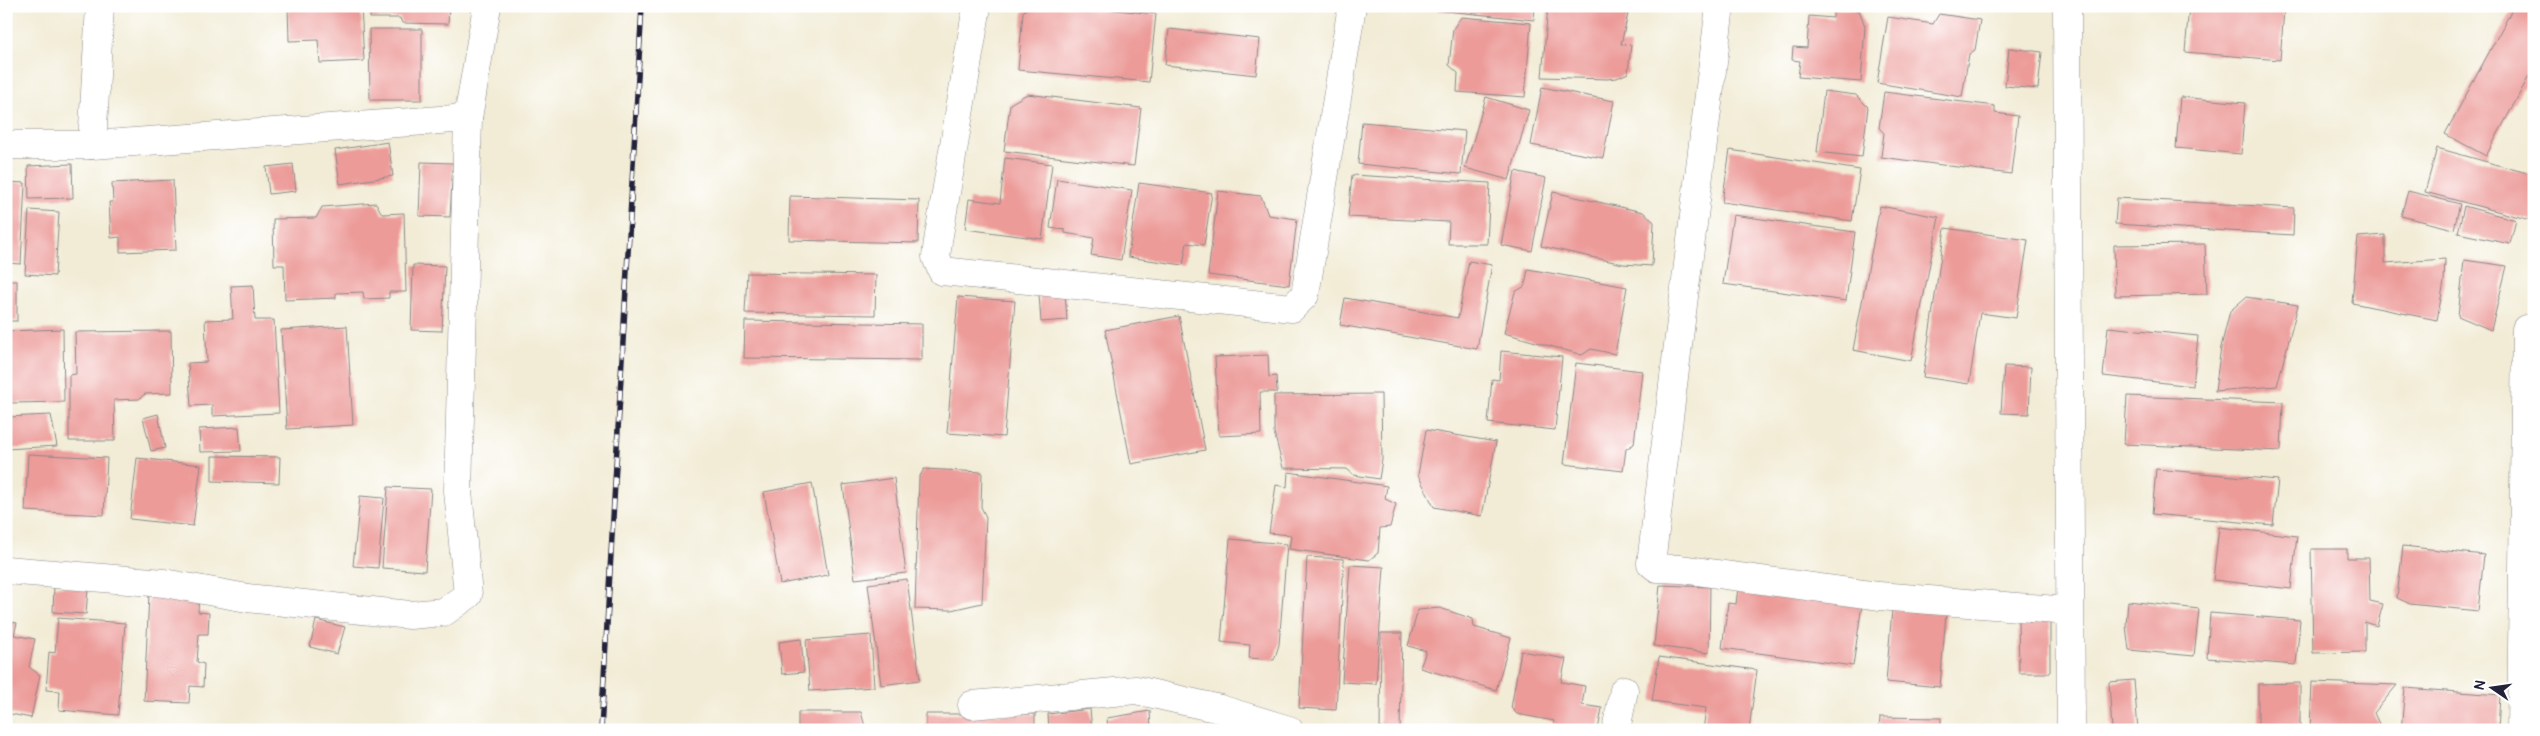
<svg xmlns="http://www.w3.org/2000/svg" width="2540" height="736" font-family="Pangolin,sans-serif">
	<rect width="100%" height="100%" fill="#fff"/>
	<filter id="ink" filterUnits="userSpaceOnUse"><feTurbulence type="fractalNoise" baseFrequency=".02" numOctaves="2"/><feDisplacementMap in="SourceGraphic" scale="10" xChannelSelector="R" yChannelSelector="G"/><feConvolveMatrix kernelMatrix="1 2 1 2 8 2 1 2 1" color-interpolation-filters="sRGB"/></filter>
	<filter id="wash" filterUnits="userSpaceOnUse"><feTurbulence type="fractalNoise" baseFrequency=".0096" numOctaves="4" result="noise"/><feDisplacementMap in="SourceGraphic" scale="20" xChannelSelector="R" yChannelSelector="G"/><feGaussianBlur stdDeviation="1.12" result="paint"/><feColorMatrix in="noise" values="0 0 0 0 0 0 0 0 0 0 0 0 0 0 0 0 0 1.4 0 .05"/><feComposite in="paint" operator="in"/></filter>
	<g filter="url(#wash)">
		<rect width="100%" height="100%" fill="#f2ecd6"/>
		<g id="blocks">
			<!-- building -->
			<g fill="#ec9b99">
				<path d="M 288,6 L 361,6 L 364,61 L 320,63 L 318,40 L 289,41 Z"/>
				<path d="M 370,6 L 449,6 L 448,24 L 402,23 L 400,18 L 370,18 Z"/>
				<path d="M 1029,6 L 1076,6 L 1156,14 L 1149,82 L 1018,70 L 1023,12 Z"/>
				<path d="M 1417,6 L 1535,6 L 1534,20 L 1416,8 Z"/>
				<path d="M 1548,6 L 1595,6 L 1628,14 L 1621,44 L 1631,45 L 1628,73 L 1617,78 L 1607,79 L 1542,77 Z"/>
				<path d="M 2189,6 L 2234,6 L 2284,10 L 2280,60 L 2185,52 Z"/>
				<path d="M 2514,6 L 2534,6 L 2534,67 L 2486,156 L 2445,134 Z"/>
				<path d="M 1833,8 L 1859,10 L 1865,26 L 1861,82 L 1798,77 L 1800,61 L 1792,60 L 1793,47 L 1807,48 L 1809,16 L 1833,18 Z"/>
				<path d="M 1939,14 L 1980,20 L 1975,50 L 1969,54 L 1962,97 L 1877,83 L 1888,17 L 1933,24 Z"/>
				<path d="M 1461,17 L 1531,23 L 1525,97 L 1457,92 L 1458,73 L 1449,65 L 1453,29 Z"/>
				<path d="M 369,29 L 422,29 L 422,100 L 370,100 Z"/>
				<path d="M 1169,29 L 1260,39 L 1256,75 L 1165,65 Z"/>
				<path d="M 2009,48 L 2042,52 L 2038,89 L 2005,86 Z"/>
				<path d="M 1542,87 L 1614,101 L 1603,158 L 1531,145 Z"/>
				<path d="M 1824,91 L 1856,95 L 1868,107 L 1862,157 L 1817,152 Z"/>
				<path d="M 1884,92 L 1995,106 L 1995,113 L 2018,116 L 2011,174 L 1881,157 L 1884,133 L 1879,128 Z"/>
				<path d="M 1027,94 L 1141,108 L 1134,166 L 1004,151 L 1010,104 Z"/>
				<path d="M 1486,97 L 1529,110 L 1509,180 L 1465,168 Z"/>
				<path d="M 2180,97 L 2245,103 L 2241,154 L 2176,148 Z"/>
				<path d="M 1362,122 L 1465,131 L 1461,174 L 1358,164 Z"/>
				<path d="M 388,142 L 393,176 L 340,184 L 335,150 Z"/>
				<path d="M 2437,148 L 2534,175 L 2534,221 L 2425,192 Z"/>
				<path d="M 1730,150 L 1860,170 L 1852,221 L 1722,202 Z"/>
				<path d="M 1005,158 L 1052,164 L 1042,239 L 965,229 L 969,199 L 1000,203 Z"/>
				<path d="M 421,162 L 453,163 L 450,217 L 419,216 Z"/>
				<path d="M 72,164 L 73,198 L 29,199 L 28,166 Z"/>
				<path d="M 293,164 L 296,191 L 269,194 L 266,167 Z"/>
				<path d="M 1515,171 L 1546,178 L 1532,251 L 1501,245 Z"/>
				<path d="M 1352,175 L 1490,183 L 1487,244 L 1448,244 L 1449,222 L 1348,217 Z"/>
				<path d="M 1057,179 L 1132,190 L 1121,260 L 1091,255 L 1094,238 L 1065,233 L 1065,230 L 1050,228 Z"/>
				<path d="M 173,180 L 176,250 L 120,252 L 120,237 L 111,238 L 109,202 L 113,202 L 112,183 Z"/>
				<path d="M 6,182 L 25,183 L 21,264 L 6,263 Z"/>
				<path d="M 1139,183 L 1212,193 L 1204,245 L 1187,243 L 1183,265 L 1128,257 Z"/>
				<path d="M 1218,191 L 1261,196 L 1268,215 L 1297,219 L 1289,285 L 1208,275 Z"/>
				<path d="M 2408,191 L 2460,204 L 2454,229 L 2401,216 Z"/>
				<path d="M 1553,192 L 1643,212 L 1654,222 L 1652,266 L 1623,264 L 1541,246 Z"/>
				<path d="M 790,196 L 919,200 L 918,243 L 789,240 Z"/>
				<path d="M 2117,198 L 2294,208 L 2293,235 L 2115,224 Z"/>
				<path d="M 376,203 L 382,214 L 404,213 L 406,292 L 389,292 L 389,298 L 364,299 L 363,292 L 336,293 L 336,298 L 285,300 L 284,265 L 274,265 L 273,219 L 316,218 L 322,207 Z"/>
				<path d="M 1880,206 L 1939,217 L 1911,361 L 1853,350 Z"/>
				<path d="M 2464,206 L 2516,220 L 2510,244 L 2458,233 Z"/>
				<path d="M 29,210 L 59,212 L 55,276 L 25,274 Z"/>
				<path d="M 1733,215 L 1855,232 L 1846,301 L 1723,284 Z"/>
				<path d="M 1945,228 L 2028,240 L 2016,318 L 1980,313 L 1969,384 L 1923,377 Z"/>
				<path d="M 2385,235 L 2385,263 L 2445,259 L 2444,282 L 2437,320 L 2352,303 L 2358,237 Z"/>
				<path d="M 2205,244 L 2207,294 L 2115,296 L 2114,245 Z"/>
				<path d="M 2464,260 L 2507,266 L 2491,330 L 2458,316 Z"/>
				<path d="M 1469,261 L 1492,265 L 1477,349 L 1340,325 L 1345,298 L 1458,318 Z"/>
				<path d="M 413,265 L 445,266 L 442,331 L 411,330 Z"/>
				<path d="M 1528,269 L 1627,287 L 1615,354 L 1591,349 L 1582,355 L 1504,333 L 1515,292 L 1525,286 Z"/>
				<path d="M 747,273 L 876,275 L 875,315 L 745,313 Z"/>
				<rect x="6" y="281" width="11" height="40"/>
				<path d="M 253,285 L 255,320 L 274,320 L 279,413 L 212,416 L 212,405 L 191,406 L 188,363 L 207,362 L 205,320 L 233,319 L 231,286 Z"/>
				<path d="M 1065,292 L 1067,320 L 1041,322 L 1039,294 Z"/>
				<path d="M 958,297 L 1015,301 L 1004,437 L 947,433 Z"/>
				<path d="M 2246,297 L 2298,305 L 2277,386 L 2215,391 L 2221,347 L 2230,311 Z"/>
				<path d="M 1179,316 L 1205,450 L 1131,464 L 1105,330 Z"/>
				<path d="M 745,321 L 922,324 L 922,360 L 744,358 Z"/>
				<path d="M 347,326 L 353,425 L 287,429 L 281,330 Z"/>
				<path d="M 2108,327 L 2198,336 L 2193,386 L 2103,376 Z"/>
				<path d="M 63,329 L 64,402 L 12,403 L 6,401 L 6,331 Z"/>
				<path d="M 171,331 L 172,393 L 145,394 L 139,399 L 114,400 L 115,441 L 69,441 L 69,375 L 76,374 L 75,332 Z"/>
				<path d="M 1501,351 L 1562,357 L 1555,430 L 1488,423 L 1492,379 L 1499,380 Z"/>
				<path d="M 1268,355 L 1269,377 L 1276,376 L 1277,392 L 1260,392 L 1261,434 L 1219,436 L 1215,357 Z"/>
				<path d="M 1576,363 L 1642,371 L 1634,444 L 1626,449 L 1623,471 L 1564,464 Z"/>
				<path d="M 2004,366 L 2031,367 L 2029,414 L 2001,413 Z"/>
				<path d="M 1381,394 L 1382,460 L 1379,479 L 1354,475 L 1347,469 L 1283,468 L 1274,432 L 1274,395 Z"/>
				<path d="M 2127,396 L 2283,402 L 2281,451 L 2124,444 Z"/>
				<path d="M 158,414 L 165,448 L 151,451 L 143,418 Z"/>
				<path d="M 51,415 L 57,446 L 6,449 L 6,417 Z"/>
				<path d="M 239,427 L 241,451 L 200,452 L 199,429 Z"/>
				<path d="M 1426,430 L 1496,442 L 1482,516 L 1434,507 L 1418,475 Z"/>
				<path d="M 28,454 L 107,458 L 104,515 L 25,511 Z"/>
				<path d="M 212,456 L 280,457 L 279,483 L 212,481 Z"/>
				<path d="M 137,458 L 201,465 L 193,526 L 130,519 Z"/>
				<path d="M 924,469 L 982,472 L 981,507 L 986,517 L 982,603 L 951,610 L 915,609 L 919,478 Z"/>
				<path d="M 2156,469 L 2278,480 L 2273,525 L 2152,514 Z"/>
				<path d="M 1288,472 L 1387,486 L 1385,499 L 1396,504 L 1390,527 L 1380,528 L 1378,553 L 1369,560 L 1289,549 L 1291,535 L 1269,533 L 1276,485 L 1287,487 Z"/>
				<path d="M 894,478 L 906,573 L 855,579 L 843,485 Z"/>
				<path d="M 812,483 L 828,575 L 780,584 L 764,492 Z"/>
				<path d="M 388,487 L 431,489 L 425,571 L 382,568 Z"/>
				<path d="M 360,496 L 384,498 L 378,568 L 353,566 Z"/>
				<path d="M 2219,527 L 2297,536 L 2291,589 L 2213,580 Z"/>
				<path d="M 1230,539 L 1287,544 L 1279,645 L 1274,660 L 1249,658 L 1250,645 L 1221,642 Z"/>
				<path d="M 2403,546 L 2484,555 L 2478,611 L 2410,604 L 2397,598 Z"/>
				<path d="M 2311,549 L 2347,549 L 2347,558 L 2369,558 L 2370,601 L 2383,604 L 2377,626 L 2365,622 L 2365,652 L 2313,653 Z"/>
				<path d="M 1307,557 L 1344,559 L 1336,710 L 1299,708 Z"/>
				<path d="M 1350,565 L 1384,567 L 1376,684 L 1342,682 Z"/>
				<path d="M 907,579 L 920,680 L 881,685 L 868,584 Z"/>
				<path d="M 1660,585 L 1710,587 L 1709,653 L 1654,646 Z"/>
				<path d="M 54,586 L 88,588 L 86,614 L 53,612 Z"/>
				<path d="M 1738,588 L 1862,605 L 1853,666 L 1722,648 L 1728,603 L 1736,604 Z"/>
				<path d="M 149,594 L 199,596 L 198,612 L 209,613 L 208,634 L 199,634 L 197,662 L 204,664 L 203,687 L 190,686 L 189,703 L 144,701 Z"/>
				<path d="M 2128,601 L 2199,609 L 2194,656 L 2129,650 L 2126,626 Z"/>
				<path d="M 1440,608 L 1473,619 L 1474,627 L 1511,638 L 1496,690 L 1420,668 L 1426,651 L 1408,646 L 1418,610 Z"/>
				<path d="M 1892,609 L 1946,613 L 1940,687 L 1886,682 Z"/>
				<path d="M 2210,613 L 2300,620 L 2296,665 L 2207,658 Z"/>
				<path d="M 58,618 L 125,623 L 118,715 L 59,710 L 60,691 L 46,690 L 49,652 L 55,653 Z"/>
				<path d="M 316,620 L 345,627 L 337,654 L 310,647 Z"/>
				<path d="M 2018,620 L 2050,620 L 2050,673 L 2019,673 Z"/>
				<path d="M 6,621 L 17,623 L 14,635 L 35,639 L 29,667 L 40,675 L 31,718 L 6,713 Z"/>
				<path d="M 1381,633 L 1402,633 L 1400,730 L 1380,730 Z"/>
				<path d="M 871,635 L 874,687 L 810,691 L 806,640 Z"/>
				<path d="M 801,639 L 804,672 L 782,674 L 779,642 Z"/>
				<path d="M 1521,651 L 1566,659 L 1561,682 L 1585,686 L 1582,705 L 1602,708 L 1598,730 L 1553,728 L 1554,721 L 1517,714 L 1511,708 Z"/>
				<path d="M 1659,657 L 1757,670 L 1749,730 L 1703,730 L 1706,708 L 1652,701 Z"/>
				<path d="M 2134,680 L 2138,730 L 2112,730 L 2109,682 Z"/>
				<path d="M 2312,682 L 2397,685 L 2374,713 L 2382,730 L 2310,730 Z"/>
				<path d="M 2300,683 L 2300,730 L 2258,730 L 2258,684 Z"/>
				<path d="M 2405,688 L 2500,695 L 2498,730 L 2401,730 Z"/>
				<path d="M 1090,709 L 1092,730 L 1049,730 L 1048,714 Z"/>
				<path d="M 1150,711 L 1151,730 L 1108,730 L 1107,718 Z"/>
				<path d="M 798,712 L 861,712 L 866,730 L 798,730 Z"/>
				<rect x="926" y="714" width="109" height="16"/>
				<path d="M 1880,717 L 1941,718 L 1941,730 L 1879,730 Z"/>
				<path d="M 1980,726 L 2005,728 L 2005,730 L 1980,730 Z"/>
			</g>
		</g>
	</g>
	<g filter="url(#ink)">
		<use href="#blocks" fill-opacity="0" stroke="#8a8788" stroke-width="1"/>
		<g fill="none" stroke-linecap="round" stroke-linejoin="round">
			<!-- street casing -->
			<g stroke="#8a8788" stroke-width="29">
				<g id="street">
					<path d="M 977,6 L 938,241 L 936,257 L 942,271 L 1292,308 L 1305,295 L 1352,6"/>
					<path d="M 1720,6 L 1651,563 L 1657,568 L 1681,569 L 1879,596 L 2069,611"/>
					<path d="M 2067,6 L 2071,730"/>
					<path d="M 6,145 L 92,145 L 468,118"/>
					<path d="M 92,145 L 100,6"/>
					<path d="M 6,570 L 164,583 L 247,598 L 410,615 L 444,612 L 468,595 L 458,491 L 468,118 L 487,6"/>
					<path d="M 972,705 L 1136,690 L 1220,709 L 1289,730"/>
					<path d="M 1616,730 L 1624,690"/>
					<path d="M 2521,730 L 2526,329"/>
				</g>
			</g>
			<!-- street -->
			<use href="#street" stroke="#fff" stroke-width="28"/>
			<!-- rail casing -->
			<g stroke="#22223b" stroke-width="5.5">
				<path id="rail" d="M 601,730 L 642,6"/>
			</g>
			<!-- rail -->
			<use href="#rail" stroke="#fff" stroke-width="4" stroke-dasharray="11" stroke-linecap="butt"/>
		</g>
	</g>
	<!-- margin -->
	<rect width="2540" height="736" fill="none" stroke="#fff" stroke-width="25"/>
	<!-- north arrow -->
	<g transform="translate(2492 688) rotate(283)" stroke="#ffffff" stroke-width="4" paint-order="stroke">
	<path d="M0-4L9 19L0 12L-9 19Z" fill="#22223b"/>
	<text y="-8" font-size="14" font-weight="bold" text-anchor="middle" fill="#22223b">N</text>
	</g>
</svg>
